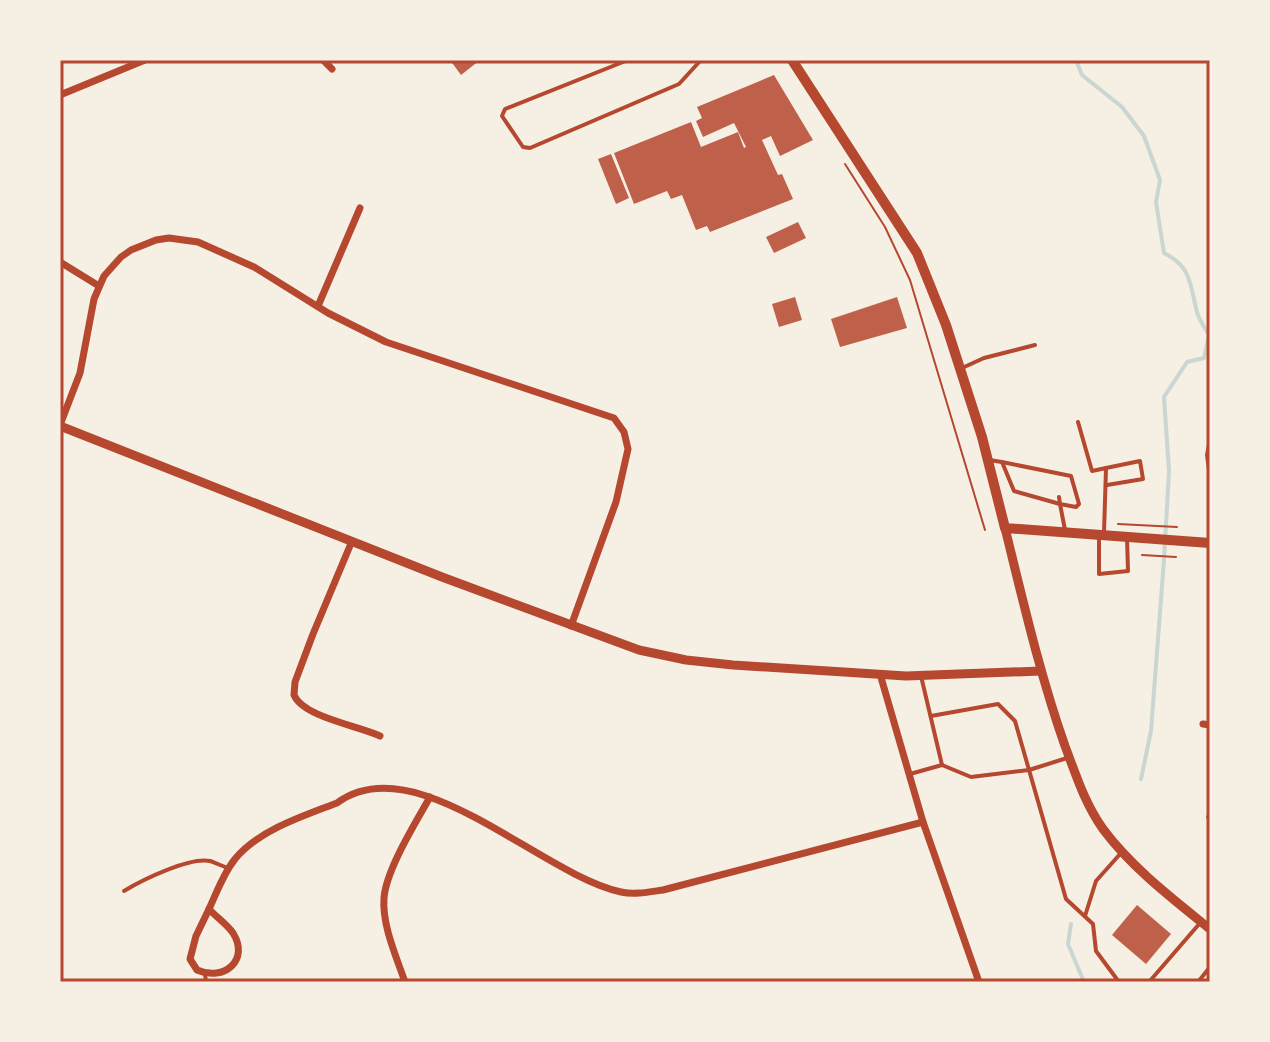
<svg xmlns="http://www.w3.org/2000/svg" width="1270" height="1042" font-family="Karla,sans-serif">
	<rect width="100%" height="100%" fill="#f6efe4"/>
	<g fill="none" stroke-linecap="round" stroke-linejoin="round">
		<!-- stream -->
		<g stroke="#c9d6d2" stroke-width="4">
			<path d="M 1076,60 L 1082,75 L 1122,107 L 1144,136 L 1160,180 L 1156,202 L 1164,253 C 1192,267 1190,285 1197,312 C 1199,320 1205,328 1209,335 L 1204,358 L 1187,362 L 1164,397 L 1169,471 L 1164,560 L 1151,731 L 1141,779"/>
			<path d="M 1071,924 L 1068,944 L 1084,982"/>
		</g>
	</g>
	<!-- building -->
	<g fill="#bf614a">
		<path d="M 450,60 L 480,60 L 461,75 Z"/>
		<path d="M 774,75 L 813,140 L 780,156 L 771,136 L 762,140 L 778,175 L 782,174 L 793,199 L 710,232 L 707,226 L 696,230 L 682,195 L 671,199 L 667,191 L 634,204 L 614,153 L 691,122 L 701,147 L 738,132 L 744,148 L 746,147 L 734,123 L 703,137 L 696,121 L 702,118 L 697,107 Z"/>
		<path d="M 611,154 L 629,198 L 616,204 L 598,159 Z"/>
		<path d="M 798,222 L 806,238 L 774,253 L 766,237 Z"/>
		<path d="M 795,297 L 802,320 L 779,327 L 772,304 Z"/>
		<path d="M 897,297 L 907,328 L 840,347 L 831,319 Z"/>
		<path d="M 1137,905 L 1171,934 L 1146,964 L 1112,935 Z"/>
	</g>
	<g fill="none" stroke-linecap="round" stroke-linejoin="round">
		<!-- path -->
		<g stroke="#b5482f" stroke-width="2">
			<path d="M 845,164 L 885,227 L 910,280 L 985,530"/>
			<path d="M 1118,524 L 1177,527"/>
			<path d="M 1142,555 L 1176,557"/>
		</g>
		<!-- service -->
		<g stroke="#b5482f" stroke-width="4">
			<path d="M 628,60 L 505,109 L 502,116 L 523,147 L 530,148 L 679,84 L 701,60"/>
			<path d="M 962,368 L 984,358 L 1035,345"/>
			<path d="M 1078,422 L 1092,471 L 1106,468 L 1104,533"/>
			<path d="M 1210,439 L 1207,455 L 1210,477"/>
			<path d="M 989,460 L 1002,462 L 1014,491 L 1060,504 L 1065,530"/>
			<path d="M 1002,462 L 1071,476 L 1079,504 L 1076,507 L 1060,504 L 1059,497"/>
			<path d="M 1106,468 L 1140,461 L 1143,479 L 1107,485"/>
			<path d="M 1099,537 L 1099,574 L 1128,571 L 1127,538"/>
			<path d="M 931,716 L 998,704 L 1015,721 L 1066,899 L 1093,924 L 1096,951 L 1119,982"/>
			<path d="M 942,765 L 971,777 L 1029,770 L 1067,758"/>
			<path d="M 910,774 L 942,765 L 921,676"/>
			<path d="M 1208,817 L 1210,817"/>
			<path d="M 124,891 C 142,880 189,857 210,861 C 216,863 222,866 228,868"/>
			<path d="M 1085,916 L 1096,881 L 1121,853"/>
			<path d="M 205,974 L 206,982"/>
			<path d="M 1149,982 L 1200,923"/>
			<path d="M 1198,982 L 1210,967"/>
		</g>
		<!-- minor -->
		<g stroke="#b5482f" stroke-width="7">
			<path d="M 323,60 L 332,69"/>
			<path d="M 60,95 L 145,60"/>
			<path d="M 60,262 L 99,286"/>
			<path d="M 318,306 L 360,208"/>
			<path d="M 60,425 L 80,373 L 94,299 L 104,276 L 121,257 L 131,250 L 156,240 L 169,238 L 198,242 L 254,267 L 328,313 L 386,342 L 614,418 L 624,432 L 628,449 L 616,502 L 571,626"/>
			<path d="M 352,541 L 313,634 L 295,682 L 294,695 C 303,717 359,726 380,736"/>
			<path d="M 880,674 L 923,822 L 979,982"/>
			<path d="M 1203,724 L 1210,725"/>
			<path d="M 209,909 C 217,892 223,874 235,859 C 259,830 303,816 337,803 C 416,745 541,875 621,892 C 635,895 649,892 663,890 L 923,822"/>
			<path d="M 209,909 C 216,917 227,924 233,933 C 250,960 224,982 197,970 L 190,959 L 196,936 Z"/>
			<path d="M 405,982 C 396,956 382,925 384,898 C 386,870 416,822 430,797"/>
		</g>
		<!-- tertiary -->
		<g stroke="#b5482f" stroke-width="9">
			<path d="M 60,426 L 442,577 L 639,650 L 686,660 L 733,665 L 906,676 L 1041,671"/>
			<path d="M 1005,528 C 1023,601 1040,675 1065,746 C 1076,775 1085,804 1103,829 C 1132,868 1173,899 1210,929"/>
		</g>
		<!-- secondary -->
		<path stroke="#b5482f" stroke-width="10" d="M 792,60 L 917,253 L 946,325 L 982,437 L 1005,528 L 1210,543"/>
	</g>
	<!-- border -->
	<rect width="1270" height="1042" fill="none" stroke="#f6efe4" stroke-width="124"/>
	<rect x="62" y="62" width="1146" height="918" fill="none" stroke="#b5482f" stroke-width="3"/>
</svg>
